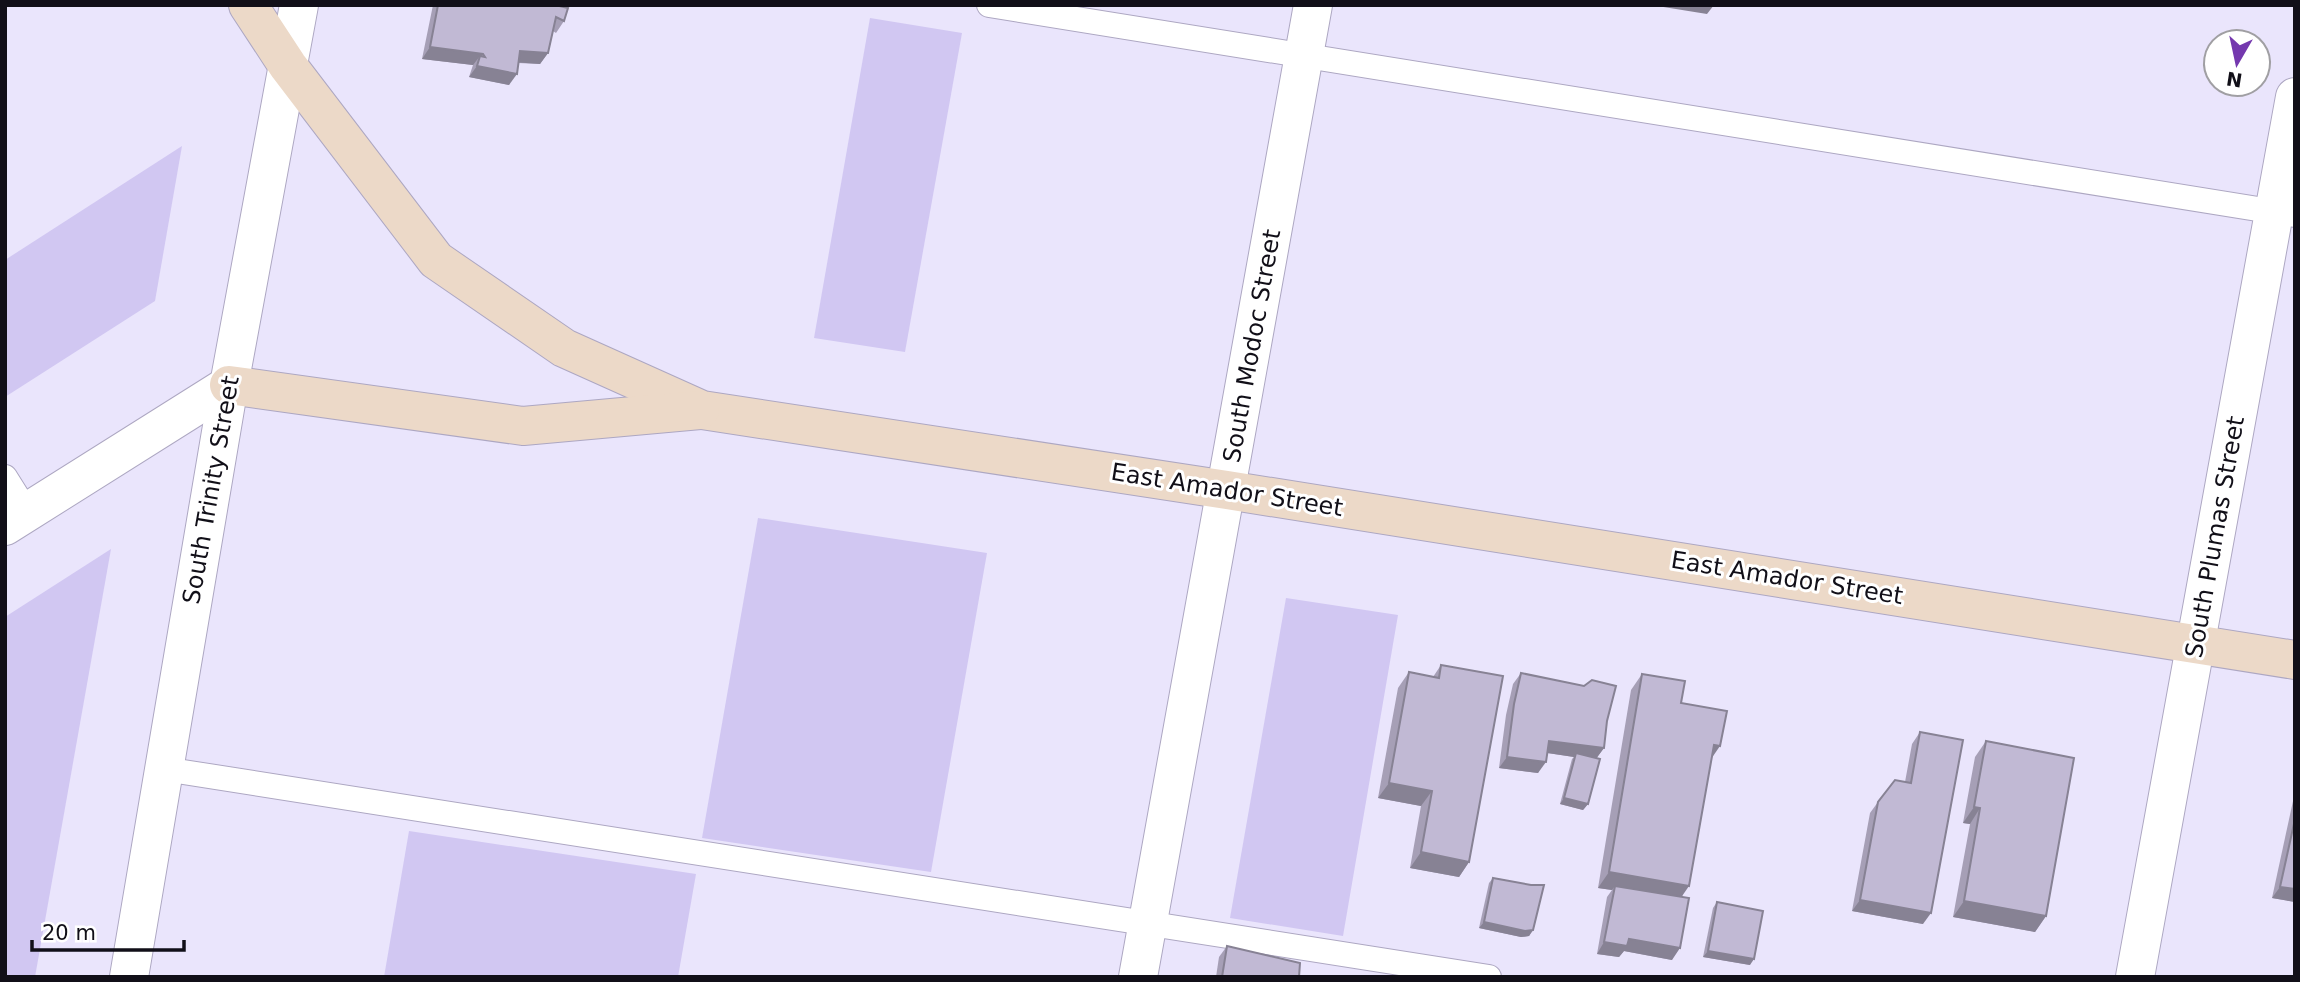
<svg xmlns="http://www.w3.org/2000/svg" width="2300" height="982" font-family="'DejaVu Sans',sans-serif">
	<rect width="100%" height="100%" fill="#eae5fc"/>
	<!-- green -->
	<g fill="#d1c7f2">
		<path d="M 870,18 L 962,33 L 905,352 L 814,338 Z"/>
		<path d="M 182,146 L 155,301 L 5,397 L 5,260 Z"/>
		<path d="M 758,518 L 987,553 L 931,872 L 702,838 Z"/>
		<path d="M 111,549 L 35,977 L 5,977 L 5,617 Z"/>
		<path d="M 1286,598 L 1398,615 L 1343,936 L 1230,918 Z"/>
		<path d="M 409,831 L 696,874 L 678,977 L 384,977 Z"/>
	</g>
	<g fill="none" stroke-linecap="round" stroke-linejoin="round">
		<!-- service casing -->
		<g stroke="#ada7c2" stroke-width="26">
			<g id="service">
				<path d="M 989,5 L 2295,215"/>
				<path d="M 5,477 L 27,512"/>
				<path d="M 164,769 L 1489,977"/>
			</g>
		</g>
		<!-- minor casing -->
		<g stroke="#ada7c2" stroke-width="40">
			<g id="minor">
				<path d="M 5,526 L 229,385"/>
				<path d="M 1138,977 L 1313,5"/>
				<path d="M 2135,977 L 2295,97"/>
			</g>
		</g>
		<!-- tertiary casing -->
		<g stroke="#ada7c2" stroke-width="40">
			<path id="tertiary" d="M 129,977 L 229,385 L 299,5"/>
		</g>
		<!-- secondary casing -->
		<g stroke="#ada7c2" stroke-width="40">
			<g id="secondary">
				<path d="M 248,5 L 288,66 L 436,260 L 564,348 L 702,410 L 1227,490 L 2295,660"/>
				<path d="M 229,385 L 523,426 L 700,410"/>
			</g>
		</g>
		<!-- service -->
		<use href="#service" stroke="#fff" stroke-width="24"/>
		<!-- minor -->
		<use href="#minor" stroke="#fff" stroke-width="38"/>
		<!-- tertiary -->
		<use href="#tertiary" stroke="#fff" stroke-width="38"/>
		<!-- secondary -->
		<use href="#secondary" stroke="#ecd9c8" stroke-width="38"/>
	</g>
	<!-- wall -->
	<g fill="#a69fb6">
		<path d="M 433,5 L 559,5 L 564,21 L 556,33 L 553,31 L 548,53 L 540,64 L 518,63 L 509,85 L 469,77 L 473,65 L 422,59 Z"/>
		<path d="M 1441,665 L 1469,862 L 1459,877 L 1410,868 L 1421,806 L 1378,798 L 1398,688 L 1409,672 L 1433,677 Z"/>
		<path d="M 1521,673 L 1607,721 L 1604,748 L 1596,758 L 1588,804 L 1583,810 L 1560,804 L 1572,759 L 1574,757 L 1547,753 L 1538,773 L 1499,768 L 1506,715 L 1513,684 Z"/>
		<path d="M 1642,674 L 1681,703 L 1711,759 L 1682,897 L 1672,960 L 1624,951 L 1619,957 L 1597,954 L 1607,897 L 1612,890 L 1598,888 L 1631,690 Z"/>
		<path d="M 1920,732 L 1923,924 L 1852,911 L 1870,813 L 1878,802 L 1905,782 L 1912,744 Z"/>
		<path d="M 1986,741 L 2046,916 L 2035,932 L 1953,917 L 1970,824 L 1963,823 L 1975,757 Z"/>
		<path d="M 2295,799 L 2295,902 L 2272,898 L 2293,801 Z"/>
		<path d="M 1493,878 L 1533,930 L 1529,936 L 1521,937 L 1479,928 L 1489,883 Z"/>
		<path d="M 1717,902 L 1750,965 L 1703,957 L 1713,908 Z"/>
		<path d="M 1227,946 L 1299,977 L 1216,977 L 1219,957 Z"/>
	</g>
	<!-- shaded-wall -->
	<g fill="#878294">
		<path d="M 1651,5 L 1714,5 L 1707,14 Z"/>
		<path d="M 430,47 L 483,54 L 478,61 L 480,56 L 473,65 L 422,59 Z"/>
		<path d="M 520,51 L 548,53 L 540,64 L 512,62 Z"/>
		<path d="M 477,66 L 517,74 L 509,85 L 469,77 Z"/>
		<path d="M 1549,741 L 1604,748 L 1596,759 L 1576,753 L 1574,757 L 1541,752 Z"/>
		<path d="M 1714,745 L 1720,746 L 1709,762 Z"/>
		<path d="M 1507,757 L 1546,762 L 1538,773 L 1499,768 Z"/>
		<path d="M 1389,783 L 1432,791 L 1421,806 L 1378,798 Z"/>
		<path d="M 1564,798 L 1588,804 L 1583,810 L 1560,804 Z"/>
		<path d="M 1974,807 L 1980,808 L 1970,824 L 1963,823 Z"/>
		<path d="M 1421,852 L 1469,862 L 1459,877 L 1410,868 Z"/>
		<path d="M 1609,872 L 1689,886 L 1678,902 L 1615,886 L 1612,890 L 1598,888 Z"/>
		<path d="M 2280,887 L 2295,889 L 2295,902 L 2272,898 Z"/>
		<path d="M 1860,900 L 1931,913 L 1923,924 L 1852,911 Z"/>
		<path d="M 1964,901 L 2046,916 L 2035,932 L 1953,917 Z"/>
		<path d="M 1484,922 L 1533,930 L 1529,936 L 1521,937 L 1479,928 Z"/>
		<path d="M 1629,939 L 1680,948 L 1672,960 L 1624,951 L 1619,957 L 1597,954 L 1604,942 Z"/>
		<path d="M 1708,951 L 1754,959 L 1750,965 L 1703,957 Z"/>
	</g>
	<!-- building -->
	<g fill="#c1b9d4" stroke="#878294" stroke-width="2">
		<path d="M 438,5 L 559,5 L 559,6 L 568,8 L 564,21 L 556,17 L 548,53 L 520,51 L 517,74 L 477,66 L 480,56 L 485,57 L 483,54 L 430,47 Z"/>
		<path d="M 1441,665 L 1503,676 L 1469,862 L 1421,852 L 1432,791 L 1389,783 L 1409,672 L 1439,678 Z"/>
		<path d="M 1521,673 L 1584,686 L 1592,680 L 1616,686 L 1607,721 L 1604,748 L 1549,741 L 1546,762 L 1507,757 L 1514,704 Z"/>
		<path d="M 1642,674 L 1685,681 L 1681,703 L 1727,711 L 1720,746 L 1714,745 L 1689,886 L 1609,872 Z"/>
		<path d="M 1920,732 L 1963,740 L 1931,913 L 1860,900 L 1878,802 L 1895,780 L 1911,783 Z"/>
		<path d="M 1986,741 L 2074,758 L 2046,916 L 1964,901 L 1980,808 L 1974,807 Z"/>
		<path d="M 1576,753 L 1600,759 L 1588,804 L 1564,798 Z"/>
		<path d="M 2295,819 L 2295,889 L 2280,887 Z"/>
		<path d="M 1493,878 L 1531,885 L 1544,885 L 1533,930 L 1525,931 L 1484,922 Z"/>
		<path d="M 1615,886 L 1689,898 L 1680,948 L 1629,939 L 1627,946 L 1604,942 Z"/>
		<path d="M 1717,902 L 1763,911 L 1754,959 L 1708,951 Z"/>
		<path d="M 1227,946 L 1300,963 L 1299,977 L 1222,977 Z"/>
	</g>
	<g text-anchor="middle" stroke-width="6" stroke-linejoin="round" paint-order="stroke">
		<!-- street labels -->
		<g font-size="24" fill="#110f18" stroke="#fff">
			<text transform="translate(1252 346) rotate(-80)" y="8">South Modoc Street</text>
			<text transform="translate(211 490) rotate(-80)" y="8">South Trinity Street</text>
			<text transform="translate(1227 490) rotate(9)" y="8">East Amador Street</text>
			<text transform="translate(2215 537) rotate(-80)" y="8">South Plumas Street</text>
			<text transform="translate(1787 578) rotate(9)" y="8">East Amador Street</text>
		</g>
	</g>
	<!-- border -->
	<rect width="2300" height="982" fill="none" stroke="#110f18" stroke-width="14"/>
	<!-- north arrow -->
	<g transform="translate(2237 63) rotate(189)"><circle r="33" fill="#ffffff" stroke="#a09fa3" stroke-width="2"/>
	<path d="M0-5L12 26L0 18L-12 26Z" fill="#7438ae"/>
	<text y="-10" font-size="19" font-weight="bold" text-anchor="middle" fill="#110f18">N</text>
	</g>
	<!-- scale -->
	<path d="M32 940v10h152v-10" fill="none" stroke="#110f18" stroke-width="3.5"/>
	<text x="42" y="940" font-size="21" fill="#110f18" stroke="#ffffff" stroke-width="5" paint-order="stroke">20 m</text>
</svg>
